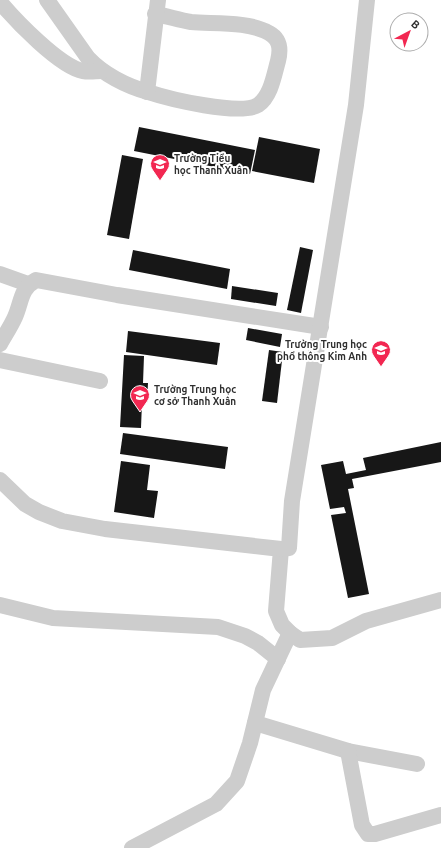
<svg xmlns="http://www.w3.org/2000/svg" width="441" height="848" font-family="Ubuntu,sans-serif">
	<rect width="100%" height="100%" fill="#fff"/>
	<!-- building -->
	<g fill="#171717">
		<path d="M 139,127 L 255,150 L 250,174 L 134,151 Z"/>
		<path d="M 259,137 L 320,149 L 314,183 L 252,171 Z"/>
		<path d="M 122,155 L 143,159 L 129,239 L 107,235 Z"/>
		<path d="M 300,247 L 313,250 L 301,313 L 287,310 Z"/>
		<path d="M 133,250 L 230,269 L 227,289 L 129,270 Z"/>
		<path d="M 232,286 L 278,293 L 276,306 L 231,299 Z"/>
		<path d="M 248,328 L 282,334 L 280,347 L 246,340 Z"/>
		<path d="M 128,331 L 220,343 L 217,365 L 126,352 Z"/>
		<path d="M 269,350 L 283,352 L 277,403 L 262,401 Z"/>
		<path d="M 124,355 L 144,356 L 143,383 L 148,383 L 147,403 L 142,402 L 141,428 L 120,427 Z"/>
		<path d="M 123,433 L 228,447 L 225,469 L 120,454 Z"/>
		<path d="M 441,442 L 441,462 L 352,479 L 354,488 L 348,489 L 369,594 L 348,598 L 331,515 L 346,513 L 344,507 L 330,509 L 321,465 L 343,461 L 346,474 L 366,470 L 363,458 Z"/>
		<path d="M 121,461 L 150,465 L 147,490 L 158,491 L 154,518 L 114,512 Z"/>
	</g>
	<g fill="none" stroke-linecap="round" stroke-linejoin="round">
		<!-- minor -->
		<g stroke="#cdcdcd" stroke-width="16">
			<path d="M 47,0 L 88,58 C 103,74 126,86 148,92 C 169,99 240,116 258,105 C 271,96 274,75 278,61 C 281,49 280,39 269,33 C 249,21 213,24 191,22 C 179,20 167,16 155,14"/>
			<path d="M 0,2 C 15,20 60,67 83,71 C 89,72 96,71 102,71"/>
			<path d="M 147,92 L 158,0"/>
			<path d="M 0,274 L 28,284"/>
			<path d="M 0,344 C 5,335 11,326 15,317 C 22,301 20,289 36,280 L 117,295 L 321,327"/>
			<path d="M 0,360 L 100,381"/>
			<path d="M 0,480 L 25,504 L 39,512 L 62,521 L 105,529 L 281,549 L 276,611 L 282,625 L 290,633 L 300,640 L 332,638 L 366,621 L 441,600"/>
			<path d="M 281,549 L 289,548 L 292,501 L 356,105 L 367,0"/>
			<path d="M 0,605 L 53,618 L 218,627 L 245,636 L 258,643 L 278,659"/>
			<path d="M 255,723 L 348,751 L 417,764"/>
			<path d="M 348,751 L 362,825 L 368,834 L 375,834 L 441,815"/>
			<path d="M 132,848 L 216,804 L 237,781 L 250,743 L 263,690 L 290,633"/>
		</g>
	</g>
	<!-- icons -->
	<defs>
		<g id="school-pin" transform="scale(1)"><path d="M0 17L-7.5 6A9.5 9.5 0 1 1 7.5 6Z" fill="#f22751" stroke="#fff"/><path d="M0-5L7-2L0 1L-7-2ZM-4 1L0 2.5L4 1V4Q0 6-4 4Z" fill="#fff"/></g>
	</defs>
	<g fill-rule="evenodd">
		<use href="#school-pin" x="160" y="164"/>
		<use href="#school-pin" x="381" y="350"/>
		<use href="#school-pin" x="140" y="395"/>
	</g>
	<g text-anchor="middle" stroke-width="4" stroke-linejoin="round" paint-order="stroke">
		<!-- poi labels -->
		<g font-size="10" font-weight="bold" fill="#303030" stroke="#fff" text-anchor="start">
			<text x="174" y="162">Trường Tiểu<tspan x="174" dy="12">học Thanh Xuân</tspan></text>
			<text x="367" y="348" text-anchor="end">Trường Trung học<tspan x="367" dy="12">phổ thông Kim Anh</tspan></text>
			<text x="154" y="393">Trường Trung học<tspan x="154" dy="12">cơ sở Thanh Xuân</tspan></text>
		</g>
	</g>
	<!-- north arrow -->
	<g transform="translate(409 32) rotate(41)"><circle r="19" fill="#ffffff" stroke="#acacac"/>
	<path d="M0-3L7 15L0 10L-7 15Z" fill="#f22751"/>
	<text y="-6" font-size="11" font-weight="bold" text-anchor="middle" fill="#303030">B</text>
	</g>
</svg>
